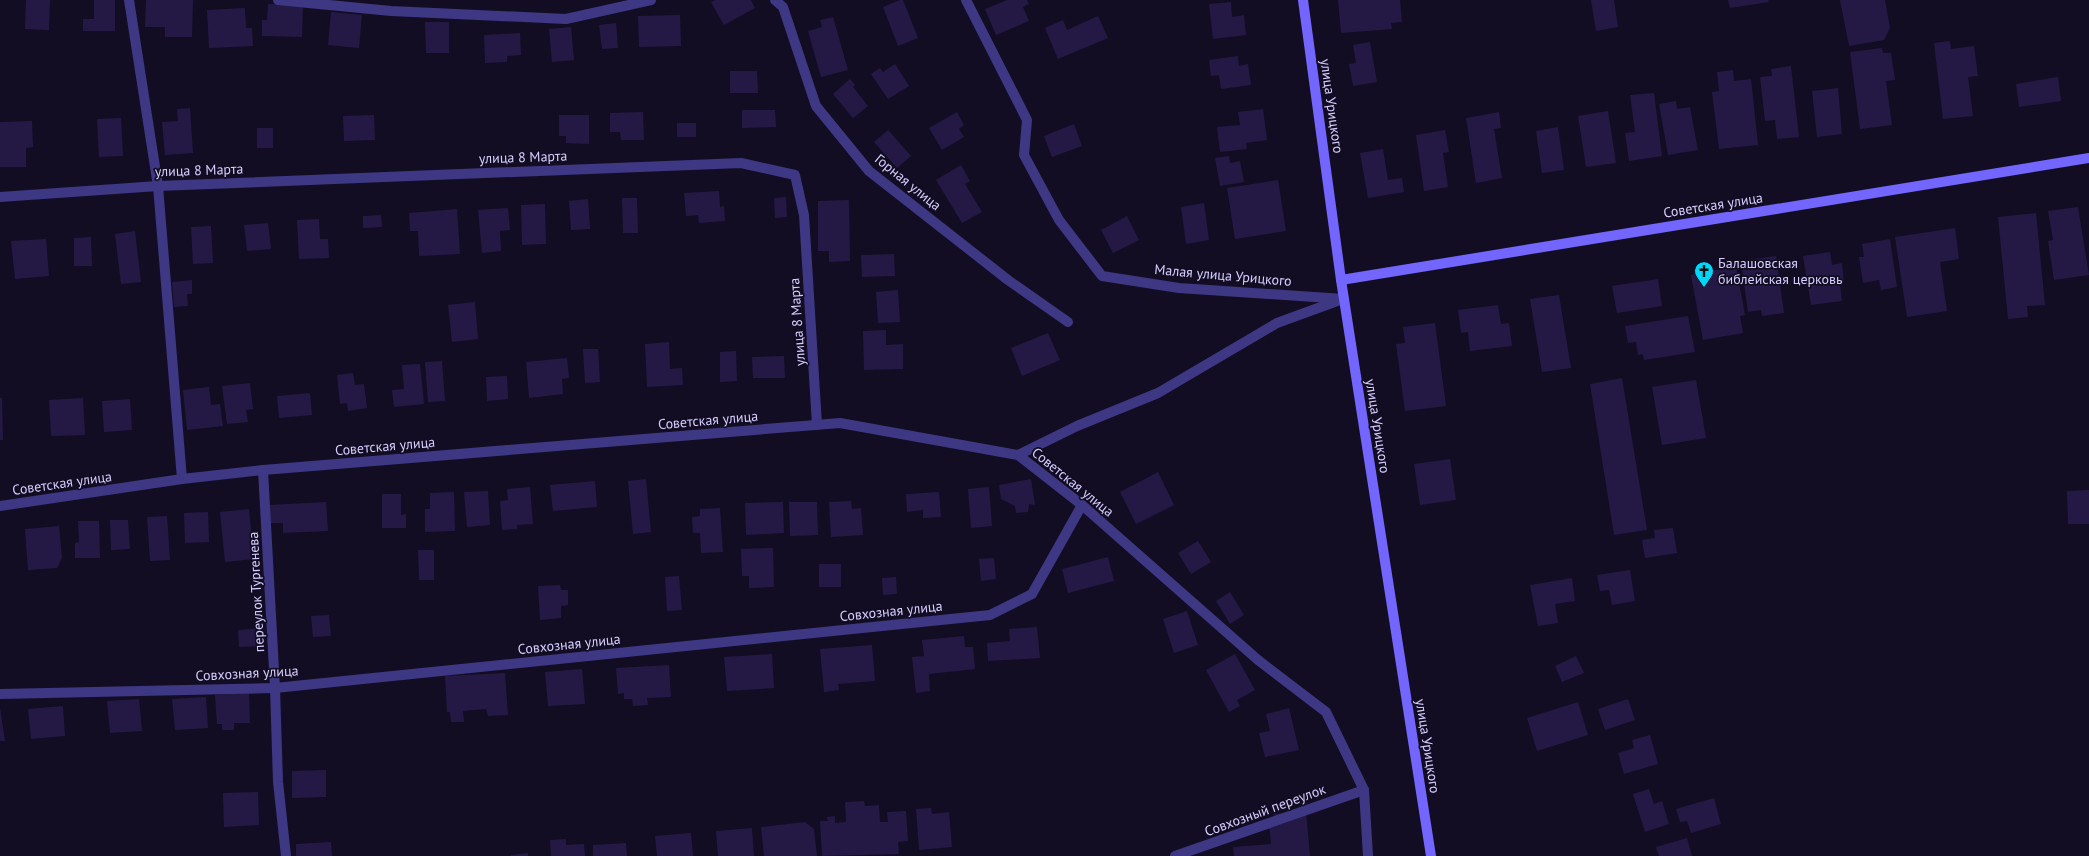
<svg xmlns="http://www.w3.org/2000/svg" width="2089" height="856" font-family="'PT Sans',sans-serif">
	<rect width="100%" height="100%" fill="#120d23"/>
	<!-- building -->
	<g fill="#241945">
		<path d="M 26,0 L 50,0 L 49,30 L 25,29 Z"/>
		<path d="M 94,0 L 115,0 L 115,31 L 83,31 L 83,19 L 94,19 Z"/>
		<path d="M 146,0 L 193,0 L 192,37 L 165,37 L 165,27 L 145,27 Z"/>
		<path d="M 716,0 L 751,0 L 755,8 L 724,25 L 711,2 Z"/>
		<path d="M 900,0 L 903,0 L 918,38 L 898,46 L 883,7 Z"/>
		<path d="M 1007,0 L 1027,0 L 1029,4 L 1023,7 L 1029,21 L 996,35 L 985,9 Z"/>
		<path d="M 1338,0 L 1400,0 L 1402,22 L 1391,23 L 1392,29 L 1341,33 Z"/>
		<path d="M 1591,0 L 1614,0 L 1618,27 L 1596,31 Z"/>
		<path d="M 1728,0 L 1768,0 L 1769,2 L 1730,8 Z"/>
		<path d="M 1840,0 L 1885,0 L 1890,28 L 1884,40 L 1849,46 Z"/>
		<path d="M 1231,2 L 1232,17 L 1244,15 L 1246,35 L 1213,39 L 1209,4 Z"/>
		<path d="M 268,4 L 303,5 L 302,37 L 262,36 L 262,20 L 267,20 Z"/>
		<path d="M 245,8 L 246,28 L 252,28 L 253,46 L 209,48 L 207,10 Z"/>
		<path d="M 331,12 L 362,15 L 359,48 L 328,45 Z"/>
		<path d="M 680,15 L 681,46 L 639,47 L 638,16 Z"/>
		<path d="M 1098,16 L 1108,38 L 1058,59 L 1045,28 L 1063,20 L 1067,30 Z"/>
		<path d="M 833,17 L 848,70 L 821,77 L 808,31 L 822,27 L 820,20 Z"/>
		<path d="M 425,22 L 449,22 L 449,53 L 426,53 Z"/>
		<path d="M 616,23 L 618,48 L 602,49 L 599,25 Z"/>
		<path d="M 571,27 L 574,60 L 552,62 L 549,29 Z"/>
		<path d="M 520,33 L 521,55 L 507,56 L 507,62 L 485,63 L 484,35 Z"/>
		<path d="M 1950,41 L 1951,49 L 1974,46 L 1978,76 L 1968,77 L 1973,116 L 1943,119 L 1934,43 Z"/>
		<path d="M 1370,42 L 1377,82 L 1353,86 L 1349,64 L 1356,63 L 1353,45 Z"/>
		<path d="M 1882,48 L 1883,53 L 1891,53 L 1895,80 L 1886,81 L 1892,125 L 1860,129 L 1850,52 Z"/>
		<path d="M 1238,56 L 1239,66 L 1248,64 L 1251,85 L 1221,89 L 1219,75 L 1211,76 L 1209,60 Z"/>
		<path d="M 895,64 L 909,86 L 888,99 L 871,74 L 880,68 L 883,72 Z"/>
		<path d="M 1791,66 L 1799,137 L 1777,139 L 1775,120 L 1765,121 L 1760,77 L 1772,76 L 1771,69 Z"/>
		<path d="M 1733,70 L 1734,81 L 1751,79 L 1758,145 L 1719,149 L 1712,92 L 1719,91 L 1717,72 Z"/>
		<path d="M 730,71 L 757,71 L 758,93 L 730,93 Z"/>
		<path d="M 2058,77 L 2061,101 L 2019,107 L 2016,84 Z"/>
		<path d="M 850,79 L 855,85 L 853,87 L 868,106 L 853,118 L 833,94 Z"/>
		<path d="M 1838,88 L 1842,134 L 1817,137 L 1812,91 Z"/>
		<path d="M 1654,93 L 1662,156 L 1629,161 L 1625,133 L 1635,132 L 1630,95 Z"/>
		<path d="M 1676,101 L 1677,109 L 1690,107 L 1698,150 L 1668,155 L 1659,104 Z"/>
		<path d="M 190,108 L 193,153 L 165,155 L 162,122 L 178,121 L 177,109 Z"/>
		<path d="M 1263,109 L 1267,140 L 1246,143 L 1247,149 L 1220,152 L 1217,127 L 1240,125 L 1238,112 Z"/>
		<path d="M 742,110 L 775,110 L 776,127 L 742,128 Z"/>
		<path d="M 1608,111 L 1616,163 L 1586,167 L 1578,116 Z"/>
		<path d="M 643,112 L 644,140 L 621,140 L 620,132 L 610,132 L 610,113 Z"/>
		<path d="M 957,112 L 964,125 L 959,129 L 964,137 L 942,150 L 929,128 Z"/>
		<path d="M 1499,112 L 1501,128 L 1494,129 L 1502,178 L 1476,183 L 1466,118 Z"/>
		<path d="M 374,115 L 375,140 L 344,141 L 343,116 Z"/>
		<path d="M 559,115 L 589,115 L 589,144 L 566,143 L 566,136 L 559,136 Z"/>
		<path d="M 121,118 L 123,156 L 99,157 L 97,119 Z"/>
		<path d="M 32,121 L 33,147 L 26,148 L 26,167 L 0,167 L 0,122 Z"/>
		<rect x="677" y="123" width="19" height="14"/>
		<path d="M 1074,124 L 1082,146 L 1052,157 L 1044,136 Z"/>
		<path d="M 1558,127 L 1564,170 L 1542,173 L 1536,131 Z"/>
		<rect x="257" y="128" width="16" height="20"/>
		<path d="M 888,130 L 911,156 L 897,168 L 874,142 Z"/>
		<path d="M 1445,130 L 1449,152 L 1443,153 L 1448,187 L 1424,191 L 1416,135 Z"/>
		<path d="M 1383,149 L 1388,180 L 1402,178 L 1404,192 L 1368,198 L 1360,153 Z"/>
		<path d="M 1229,156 L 1230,163 L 1240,161 L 1244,182 L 1220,186 L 1215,158 Z"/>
		<path d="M 961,165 L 970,181 L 965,184 L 982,212 L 962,223 L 936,180 Z"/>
		<path d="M 1278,180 L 1286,231 L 1235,239 L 1227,188 Z"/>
		<path d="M 719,191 L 720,207 L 724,206 L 725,221 L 699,223 L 698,215 L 686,216 L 684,193 Z"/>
		<path d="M 786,197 L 787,217 L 775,218 L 774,198 Z"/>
		<path d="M 622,198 L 637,198 L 638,233 L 623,233 Z"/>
		<path d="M 588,199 L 590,229 L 571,230 L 569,201 Z"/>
		<path d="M 849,200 L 850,261 L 829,262 L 829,251 L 818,251 L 818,201 Z"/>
		<path d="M 1204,203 L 1209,240 L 1186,244 L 1181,207 Z"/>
		<path d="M 545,204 L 546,244 L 522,245 L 521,205 Z"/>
		<path d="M 2078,207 L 2089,275 L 2054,280 L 2048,241 L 2053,240 L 2048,211 Z"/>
		<path d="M 508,208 L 510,230 L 500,231 L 501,251 L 482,253 L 478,210 Z"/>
		<path d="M 457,209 L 460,254 L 419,256 L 418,231 L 410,231 L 409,213 Z"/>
		<path d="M 2036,213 L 2045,305 L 2027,306 L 2028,317 L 2008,319 L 1998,217 Z"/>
		<path d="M 381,215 L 382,227 L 363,228 L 363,216 Z"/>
		<path d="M 1127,216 L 1139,240 L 1113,253 L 1101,230 Z"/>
		<path d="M 319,219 L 320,239 L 328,239 L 329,258 L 299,259 L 297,220 Z"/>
		<path d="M 268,223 L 271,249 L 247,251 L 244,225 Z"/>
		<path d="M 211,226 L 213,263 L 193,264 L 191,227 Z"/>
		<path d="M 1955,228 L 1959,259 L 1940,262 L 1947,311 L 1907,317 L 1895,237 Z"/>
		<path d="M 135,231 L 141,282 L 121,284 L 115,234 Z"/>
		<path d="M 91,237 L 92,266 L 74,266 L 74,238 Z"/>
		<path d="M 46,239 L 49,276 L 15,279 L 11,241 Z"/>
		<path d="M 1890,239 L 1897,287 L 1881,290 L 1879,280 L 1863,283 L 1859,257 L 1864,257 L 1862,244 Z"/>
		<path d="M 1830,252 L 1832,265 L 1842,263 L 1844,283 L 1840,284 L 1842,301 L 1811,305 L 1803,256 Z"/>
		<path d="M 894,254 L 895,276 L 862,277 L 861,255 Z"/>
		<path d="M 1776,256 L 1784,313 L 1762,316 L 1761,310 L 1748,312 L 1741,261 Z"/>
		<path d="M 1736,266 L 1745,315 L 1740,316 L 1743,333 L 1703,340 L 1691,275 Z"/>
		<path d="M 1658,279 L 1662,306 L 1617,313 L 1612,286 Z"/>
		<path d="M 192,280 L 192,294 L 187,294 L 188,306 L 174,307 L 172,282 Z"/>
		<path d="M 898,290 L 900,322 L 878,323 L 876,292 Z"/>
		<path d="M 1559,295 L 1571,368 L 1542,372 L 1530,299 Z"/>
		<path d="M 475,302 L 478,339 L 452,342 L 448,305 Z"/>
		<path d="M 1498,305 L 1501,324 L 1509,323 L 1512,346 L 1470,351 L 1468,332 L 1461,333 L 1458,310 Z"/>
		<path d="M 1688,316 L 1695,352 L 1644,360 L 1643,354 L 1638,355 L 1636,342 L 1628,343 L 1625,326 Z"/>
		<path d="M 1435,323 L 1446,406 L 1405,411 L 1396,344 L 1405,343 L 1403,327 Z"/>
		<path d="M 886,330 L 886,345 L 903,344 L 903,369 L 864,370 L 863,331 Z"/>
		<path d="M 1048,333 L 1060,360 L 1022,376 L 1011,348 Z"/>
		<path d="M 669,342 L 670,369 L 682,368 L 683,385 L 647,387 L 645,344 Z"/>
		<path d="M 583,349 L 598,349 L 600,382 L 585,383 Z"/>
		<path d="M 736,351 L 737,381 L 720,382 L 720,352 Z"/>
		<path d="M 784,356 L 785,378 L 753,378 L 752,357 Z"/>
		<path d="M 567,358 L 569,378 L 562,379 L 563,394 L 529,398 L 526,362 Z"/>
		<path d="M 442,361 L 445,401 L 428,402 L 425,362 Z"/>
		<path d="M 420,364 L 424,404 L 394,407 L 392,390 L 404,389 L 402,365 Z"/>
		<path d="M 353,373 L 355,385 L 364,384 L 367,408 L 348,411 L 347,403 L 340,404 L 337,375 Z"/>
		<path d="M 507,376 L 508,399 L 487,401 L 486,377 Z"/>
		<path d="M 1622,378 L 1647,530 L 1614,535 L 1590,384 Z"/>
		<path d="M 1696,380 L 1706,438 L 1662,445 L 1652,387 Z"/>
		<path d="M 250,383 L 253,409 L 246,410 L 248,422 L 227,424 L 222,386 Z"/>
		<path d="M 209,387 L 211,405 L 220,404 L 223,426 L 187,430 L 183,390 Z"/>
		<path d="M 310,393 L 312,415 L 279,418 L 277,396 Z"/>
		<path d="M 0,398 L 2,398 L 3,440 L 0,440 Z"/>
		<path d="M 83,398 L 85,435 L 51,436 L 49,400 Z"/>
		<path d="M 130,399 L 132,430 L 104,432 L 102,401 Z"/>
		<path d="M 1450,459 L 1456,500 L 1420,505 L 1414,464 Z"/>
		<path d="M 1158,472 L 1174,505 L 1136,524 L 1120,492 Z"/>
		<path d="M 646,479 L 651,532 L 633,534 L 628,481 Z"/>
		<path d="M 1031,479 L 1035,505 L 1029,504 L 1028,512 L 1016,513 L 1015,506 L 1001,499 L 999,485 Z"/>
		<path d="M 595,481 L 597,507 L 553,511 L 550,485 Z"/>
		<path d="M 530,487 L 533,524 L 517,525 L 517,529 L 502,530 L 500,501 L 508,500 L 507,489 Z"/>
		<path d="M 989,487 L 992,526 L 971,528 L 968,489 Z"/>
		<path d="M 2089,490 L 2089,524 L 2068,524 L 2067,491 Z"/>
		<path d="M 488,491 L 490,525 L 467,527 L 464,492 Z"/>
		<path d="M 454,492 L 455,531 L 425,532 L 425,509 L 430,509 L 430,493 Z"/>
		<path d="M 939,492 L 941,517 L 923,518 L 923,510 L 907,512 L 906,494 Z"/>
		<path d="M 382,494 L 401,494 L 401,515 L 406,514 L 406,528 L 382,528 Z"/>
		<path d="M 851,501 L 852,509 L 861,508 L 863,535 L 831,537 L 829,502 Z"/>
		<path d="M 326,502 L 328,531 L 283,533 L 283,523 L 270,523 L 269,505 Z"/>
		<path d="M 783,502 L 784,533 L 746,535 L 745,503 Z"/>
		<path d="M 789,502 L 817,502 L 818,535 L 790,536 Z"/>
		<path d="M 720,508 L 723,552 L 701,553 L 700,533 L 693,533 L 692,517 L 700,516 L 700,509 Z"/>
		<path d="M 249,509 L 254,559 L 225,562 L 220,512 Z"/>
		<path d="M 208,512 L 209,542 L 185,543 L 184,513 Z"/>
		<path d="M 167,516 L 170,560 L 150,561 L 147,517 Z"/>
		<path d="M 110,520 L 128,520 L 130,549 L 111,550 Z"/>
		<path d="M 78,521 L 99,521 L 100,558 L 75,558 L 75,543 L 79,542 Z"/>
		<path d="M 59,526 L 62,558 L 57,568 L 28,570 L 25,529 Z"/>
		<path d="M 1673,528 L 1677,553 L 1645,558 L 1642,540 L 1655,538 L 1654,530 Z"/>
		<path d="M 1198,541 L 1211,562 L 1191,574 L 1178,553 Z"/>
		<path d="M 773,548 L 774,587 L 749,588 L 749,576 L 742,576 L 741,549 Z"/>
		<path d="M 418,550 L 434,550 L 434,580 L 419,580 Z"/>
		<path d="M 1108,557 L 1114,581 L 1068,593 L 1062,569 Z"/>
		<path d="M 994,558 L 996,579 L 981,581 L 979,559 Z"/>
		<rect x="819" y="564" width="22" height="23"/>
		<path d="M 1630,570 L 1635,601 L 1612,605 L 1609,590 L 1600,591 L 1597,575 Z"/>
		<path d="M 679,576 L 682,610 L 667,611 L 665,577 Z"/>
		<path d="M 896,577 L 897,594 L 883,595 L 882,578 Z"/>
		<path d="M 1572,578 L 1575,601 L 1555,604 L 1558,623 L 1538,626 L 1530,585 Z"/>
		<path d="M 560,585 L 561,590 L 568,590 L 568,605 L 561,606 L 561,618 L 540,620 L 538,586 Z"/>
		<path d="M 1230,592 L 1244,615 L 1230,624 L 1216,601 Z"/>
		<path d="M 1187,611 L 1198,645 L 1174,653 L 1163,619 Z"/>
		<path d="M 329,615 L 331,636 L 313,637 L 311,616 Z"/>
		<path d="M 1037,627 L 1040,658 L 988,661 L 987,643 L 1010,641 L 1009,629 Z"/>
		<path d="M 264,628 L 265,646 L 239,647 L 238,630 Z"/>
		<path d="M 964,636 L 965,647 L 973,647 L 975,669 L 929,674 L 930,691 L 916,693 L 912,657 L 924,656 L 922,640 Z"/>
		<path d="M 872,645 L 875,681 L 838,684 L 839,690 L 824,692 L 820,649 Z"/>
		<path d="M 772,654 L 774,688 L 727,691 L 724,657 Z"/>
		<path d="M 1235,654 L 1255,690 L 1237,700 L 1240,706 L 1229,712 L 1206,670 Z"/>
		<path d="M 1576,656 L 1584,673 L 1562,682 L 1555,666 Z"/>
		<path d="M 669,665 L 671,697 L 647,698 L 648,705 L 633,706 L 632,699 L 624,699 L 624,693 L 618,694 L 616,668 Z"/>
		<path d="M 582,669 L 585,704 L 548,706 L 545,672 Z"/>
		<path d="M 505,673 L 508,715 L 488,716 L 486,709 L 463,711 L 464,722 L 451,722 L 450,712 L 447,712 L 445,676 Z"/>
		<path d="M 249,693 L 250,723 L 234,723 L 234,730 L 222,730 L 222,724 L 217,724 L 215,695 Z"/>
		<path d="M 206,697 L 208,728 L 175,730 L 172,699 Z"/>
		<path d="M 139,699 L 142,731 L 110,733 L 107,701 Z"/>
		<path d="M 1628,699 L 1635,720 L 1605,730 L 1598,709 Z"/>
		<path d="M 1578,702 L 1588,735 L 1537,751 L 1527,718 Z"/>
		<path d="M 63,706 L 65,736 L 31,739 L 28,709 Z"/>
		<path d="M 0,708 L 5,741 L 0,741 Z"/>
		<path d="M 1289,708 L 1299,750 L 1265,757 L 1259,733 L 1270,731 L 1266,714 Z"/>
		<path d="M 1650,735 L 1658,764 L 1624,774 L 1618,753 L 1634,748 L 1632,740 Z"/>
		<path d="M 326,770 L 326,797 L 292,798 L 292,771 Z"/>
		<path d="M 1649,789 L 1654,804 L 1662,801 L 1669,824 L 1645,832 L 1633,794 Z"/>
		<path d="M 258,792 L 259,825 L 224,827 L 223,793 Z"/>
		<path d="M 1714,798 L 1721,824 L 1691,833 L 1687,821 L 1680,822 L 1676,809 Z"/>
		<path d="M 864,801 L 865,806 L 879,805 L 880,822 L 888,822 L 887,812 L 906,811 L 908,841 L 898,842 L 899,854 L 822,856 L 820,821 L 828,821 L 827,817 L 835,816 L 835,823 L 846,822 L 845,802 Z"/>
		<path d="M 931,808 L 932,814 L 949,812 L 952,847 L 919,850 L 916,809 Z"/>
		<path d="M 1306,811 L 1310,856 L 1234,856 L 1233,847 L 1271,844 L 1269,824 L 1275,823 L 1274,814 Z"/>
		<path d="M 805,822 L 814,829 L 817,856 L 764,856 L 761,827 Z"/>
		<path d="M 752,828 L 754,856 L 718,856 L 716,831 Z"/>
		<path d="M 691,833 L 693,856 L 657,856 L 655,836 Z"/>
		<path d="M 1687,838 L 1692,856 L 1659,856 L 1656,847 Z"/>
		<path d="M 566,839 L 566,845 L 584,844 L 585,856 L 551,856 L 550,840 Z"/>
		<path d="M 331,842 L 332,856 L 296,856 L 296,844 Z"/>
		<path d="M 626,843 L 627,856 L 593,856 L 593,845 Z"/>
		<path d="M 528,853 L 528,856 L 511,856 L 511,855 Z"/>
	</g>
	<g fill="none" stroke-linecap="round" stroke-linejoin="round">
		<!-- street -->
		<g stroke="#3e3784" stroke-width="10">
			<path d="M 129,0 L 158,186 L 182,479"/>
			<path d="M 278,0 L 391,11 L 566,19 L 651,0"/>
			<path d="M 775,0 L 783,7 L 816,106 L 869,171 L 1008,280 L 1068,322"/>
			<path d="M 966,0 L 1027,120 L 1024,155 L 1059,220 L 1102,276 L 1179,288 L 1344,299"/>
			<path d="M 0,197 L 158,186 L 741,163 L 795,175 L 804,215 L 817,425"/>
			<path d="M 1018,455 L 1077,426 L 1158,393 L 1277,323 L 1340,300"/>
			<path d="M 263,470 L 275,688 L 278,782 L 286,856"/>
			<path d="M 0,506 L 182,479 L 263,470 L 840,423 L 1018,455 L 1082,505 L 1258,660 L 1326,712 L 1364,790 L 1368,856"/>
			<path d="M 0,694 L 275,688 L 990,615 L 1032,594 L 1082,505"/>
			<path d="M 1175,856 L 1364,790"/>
		</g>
		<!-- secondary -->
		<g stroke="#7266ff" stroke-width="10">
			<path d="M 1303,0 L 1341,280 L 1431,856"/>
			<path d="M 1341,280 L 2089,158"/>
		</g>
	</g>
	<!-- icons -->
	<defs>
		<g id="church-pin" transform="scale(1)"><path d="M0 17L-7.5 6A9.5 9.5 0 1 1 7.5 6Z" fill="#00d5fa" stroke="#120d23"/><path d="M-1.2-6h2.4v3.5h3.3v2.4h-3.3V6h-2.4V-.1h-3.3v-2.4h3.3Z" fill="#111"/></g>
	</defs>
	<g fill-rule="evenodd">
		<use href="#church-pin" x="1704" y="271"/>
	</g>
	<g text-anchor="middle" stroke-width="3.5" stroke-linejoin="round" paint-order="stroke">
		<!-- street labels -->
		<g font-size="14" fill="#d7cfff" stroke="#120d23">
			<text transform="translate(1332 106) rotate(82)" y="5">улица Урицкого</text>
			<text transform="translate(523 157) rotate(-2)" y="5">улица 8 Марта</text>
			<text transform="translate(199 170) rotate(-2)" y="5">улица 8 Марта</text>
			<text transform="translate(908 182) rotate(39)" y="5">Горная улица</text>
			<text transform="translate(1713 205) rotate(-9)" y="5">Советская улица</text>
			<text transform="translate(1223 275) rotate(5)" y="5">Малая улица Урицкого</text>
			<text transform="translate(797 322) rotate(-94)" y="5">улица 8 Марта</text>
			<text transform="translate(708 420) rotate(-5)" y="5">Советская улица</text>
			<text transform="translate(1378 426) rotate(81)" y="5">улица Урицкого</text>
			<text transform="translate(385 446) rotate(-5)" y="5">Советская улица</text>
			<text transform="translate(1073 482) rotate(39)" y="5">Советская улица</text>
			<text transform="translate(62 483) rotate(-8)" y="5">Советская улица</text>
			<text transform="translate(256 592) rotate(-93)" y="5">переулок Тургенева</text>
			<text transform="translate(891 611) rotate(-6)" y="5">Совхозная улица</text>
			<text transform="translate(569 644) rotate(-6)" y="5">Совхозная улица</text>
			<text transform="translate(247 673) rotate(-3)" y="5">Совхозная улица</text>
			<text transform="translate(1428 746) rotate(81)" y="5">улица Урицкого</text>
			<text transform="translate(1265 810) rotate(-20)" y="5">Совхозный переулок</text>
		</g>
		<!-- poi labels -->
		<g font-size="14" fill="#d7cfff" stroke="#120d23" text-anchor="start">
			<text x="1718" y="268">Балашовская<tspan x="1718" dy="16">библейская церковь</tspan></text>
		</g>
	</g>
</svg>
